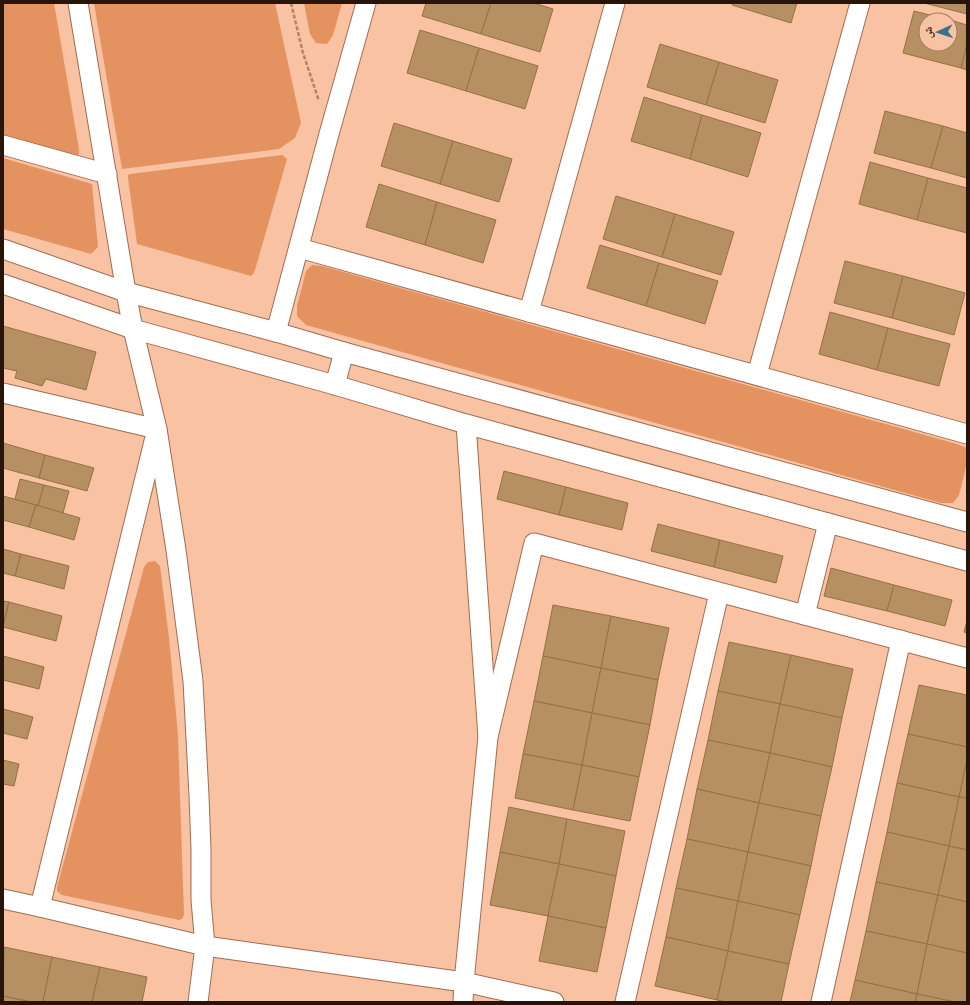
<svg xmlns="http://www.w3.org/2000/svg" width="970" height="1005" font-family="Barlow,'Noto Naskh Arabic',sans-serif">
	<rect width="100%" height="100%" fill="#f9c2a2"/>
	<!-- green -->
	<g fill="#e59261">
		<path d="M 3,3 L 54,3 L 79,149 L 79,154 L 75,157 L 3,139 Z"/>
		<path d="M 94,3 L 275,3 L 301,123 L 295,138 L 279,149 L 122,169 Z"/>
		<path d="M 304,3 L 342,3 L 333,35 L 327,44 L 316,43 L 310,34 Z"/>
		<path d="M 282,155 L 287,159 L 255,270 L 253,274 L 251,276 L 137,244 L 128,178 L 128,175 L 130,174 Z"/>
		<path d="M 3,158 L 92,184 L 98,247 L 91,254 L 3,229 Z"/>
		<path d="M 312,265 L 322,266 L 957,444 L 967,448 L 967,463 L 959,495 L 953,503 L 941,503 L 306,325 L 297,316 L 297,306 L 306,271 Z"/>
		<path d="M 155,561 L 160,566 L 169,638 L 178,735 L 184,915 L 182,919 L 179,920 L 62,895 L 57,891 L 57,887 L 144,567 L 148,562 Z"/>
	</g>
	<!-- building -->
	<g fill="#b69062" stroke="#967144">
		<path d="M 426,3 L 491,3 L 481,34 L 422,16 Z"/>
		<path d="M 491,3 L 534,3 L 553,9 L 540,52 L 481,34 Z"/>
		<path d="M 733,3 L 797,3 L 791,23 L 732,5 Z"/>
		<path d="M 924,3 L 967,3 L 967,14 Z"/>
		<path d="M 914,11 L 949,20 L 926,20 L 926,44 L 950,44 L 950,20 L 967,25 L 967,44 L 961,68 L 903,53 Z"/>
		<path d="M 420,30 L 479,48 L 466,91 L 407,73 Z"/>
		<path d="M 660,44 L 719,62 L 706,105 L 647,87 Z"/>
		<path d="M 967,44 L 967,70 L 961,68 Z"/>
		<path d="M 479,48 L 538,66 L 525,109 L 466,91 Z"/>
		<path d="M 719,62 L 778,80 L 765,123 L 706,105 Z"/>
		<path d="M 644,97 L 702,115 L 690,159 L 631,141 Z"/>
		<path d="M 885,111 L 943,126 L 931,168 L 874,153 Z"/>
		<path d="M 702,115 L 761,133 L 748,177 L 690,159 Z"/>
		<path d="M 394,123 L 453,141 L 440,184 L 381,166 Z"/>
		<path d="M 943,126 L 967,133 L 967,178 L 931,168 Z"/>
		<path d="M 453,141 L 512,159 L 499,202 L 440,184 Z"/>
		<path d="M 870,162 L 928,178 L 917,220 L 859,204 Z"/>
		<path d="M 928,178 L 967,188 L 967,233 L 917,220 Z"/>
		<path d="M 379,184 L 437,202 L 425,245 L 366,227 Z"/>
		<path d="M 616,196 L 675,214 L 662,257 L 603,239 Z"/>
		<path d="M 437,202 L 496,220 L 483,263 L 425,245 Z"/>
		<path d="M 675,214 L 734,232 L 721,275 L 662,257 Z"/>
		<path d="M 600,245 L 659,263 L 646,306 L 587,288 Z"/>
		<path d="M 845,261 L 903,276 L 892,318 L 834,303 Z"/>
		<path d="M 659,263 L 718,281 L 705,324 L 646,306 Z"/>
		<path d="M 903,276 L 965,293 L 954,335 L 892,318 Z"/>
		<path d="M 830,312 L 888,328 L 877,370 L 819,354 Z"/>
		<path d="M 3,326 L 96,352 L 86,390 L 46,379 L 42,386 L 15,378 L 17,371 L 3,368 Z"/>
		<path d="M 888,328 L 950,344 L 939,386 L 877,370 Z"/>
		<path d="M 3,443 L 45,455 L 39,478 L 3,468 Z"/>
		<path d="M 45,455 L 94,468 L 87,491 L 39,478 Z"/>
		<path d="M 504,471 L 566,487 L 559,515 L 497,499 Z"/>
		<path d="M 20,479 L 44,485 L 38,506 L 15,499 Z"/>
		<path d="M 44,485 L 69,491 L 63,513 L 38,506 Z"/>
		<path d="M 566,487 L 628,503 L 622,530 L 559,515 Z"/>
		<path d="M 3,496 L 36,505 L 29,527 L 3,520 Z"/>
		<path d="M 36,505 L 80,518 L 74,540 L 29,527 Z"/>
		<path d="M 658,524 L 720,540 L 714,567 L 651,551 Z"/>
		<path d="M 720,540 L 783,556 L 776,583 L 714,567 Z"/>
		<path d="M 3,549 L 21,554 L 15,576 L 3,573 Z"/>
		<path d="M 21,554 L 69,566 L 64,589 L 15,576 Z"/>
		<path d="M 831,568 L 894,585 L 887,611 L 824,596 Z"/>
		<path d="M 894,585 L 952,600 L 945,626 L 887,611 Z"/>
		<path d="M 3,601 L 9,602 L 3,625 Z"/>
		<path d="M 9,602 L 62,616 L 56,641 L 3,627 Z"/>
		<path d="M 553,605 L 611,616 L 601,668 L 543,656 Z"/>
		<path d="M 611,616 L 669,628 L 658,680 L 601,668 Z"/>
		<path d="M 967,621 L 967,633 L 964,632 Z"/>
		<path d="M 729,642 L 791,655 L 780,704 L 718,691 Z"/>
		<path d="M 791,655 L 853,669 L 842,718 L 780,704 Z"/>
		<path d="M 3,656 L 44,667 L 39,689 L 3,680 Z"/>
		<path d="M 543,656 L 601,668 L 592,713 L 534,701 Z"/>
		<path d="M 601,668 L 658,680 L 650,725 L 592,713 Z"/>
		<path d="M 919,685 L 967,695 L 967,747 L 908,734 Z"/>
		<path d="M 718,691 L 780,704 L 770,753 L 708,740 Z"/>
		<path d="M 534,701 L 592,713 L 582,765 L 523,754 Z"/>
		<path d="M 780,704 L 842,718 L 832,767 L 770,753 Z"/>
		<path d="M 3,709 L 33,717 L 27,739 L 3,733 Z"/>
		<path d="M 592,713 L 650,725 L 639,777 L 582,765 Z"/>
		<path d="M 908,734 L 967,747 L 967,760 L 959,797 L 897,783 Z"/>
		<path d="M 708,740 L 770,753 L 759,803 L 697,789 Z"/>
		<path d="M 770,753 L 832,767 L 821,816 L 759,803 Z"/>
		<path d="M 523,754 L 582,765 L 573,810 L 515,798 Z"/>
		<path d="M 3,760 L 19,764 L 14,786 L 3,784 Z"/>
		<path d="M 967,760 L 967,798 L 959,797 Z"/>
		<path d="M 582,765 L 639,777 L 630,821 L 573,810 Z"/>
		<path d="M 897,783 L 959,797 L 949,846 L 887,832 Z"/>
		<path d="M 697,789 L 759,803 L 748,852 L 687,839 Z"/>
		<path d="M 959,797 L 967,798 L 967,850 L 949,846 Z"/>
		<path d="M 759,803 L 821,816 L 811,866 L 748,852 Z"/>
		<path d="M 509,807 L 567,819 L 559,864 L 500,852 Z"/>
		<path d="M 567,819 L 625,831 L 616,876 L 559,864 Z"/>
		<path d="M 887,832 L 949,846 L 938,895 L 876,882 Z"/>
		<path d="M 687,839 L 748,852 L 738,901 L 676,888 Z"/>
		<path d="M 949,846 L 967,850 L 967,902 L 938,895 Z"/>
		<path d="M 500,852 L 559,864 L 548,916 L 490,905 Z"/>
		<path d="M 748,852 L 811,866 L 800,915 L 738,901 Z"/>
		<path d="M 559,864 L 616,876 L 606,928 L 548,916 Z"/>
		<path d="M 876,882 L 938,895 L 927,944 L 866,931 Z"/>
		<path d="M 676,888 L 738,901 L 728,951 L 666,937 Z"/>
		<path d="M 938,895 L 967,902 L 967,953 L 927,944 Z"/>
		<path d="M 738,901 L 800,915 L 789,964 L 728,951 Z"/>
		<path d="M 548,916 L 606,928 L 597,972 L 539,961 Z"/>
		<path d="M 866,931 L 927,944 L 917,994 L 855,980 Z"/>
		<path d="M 666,937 L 728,951 L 717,1000 L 655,986 Z"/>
		<path d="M 927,944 L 967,953 L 967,1002 L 955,1002 L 917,994 Z"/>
		<path d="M 4,947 L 52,957 L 43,1002 L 31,1002 L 3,996 Z"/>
		<path d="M 728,951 L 789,964 L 781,1002 L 727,1002 L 717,1000 Z"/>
		<path d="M 52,957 L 100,967 L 92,1002 L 43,1002 Z"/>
		<path d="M 100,967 L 147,977 L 142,1002 L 92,1002 Z"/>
		<path d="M 855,980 L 917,994 L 915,1002 L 850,1002 Z"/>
		<path d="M 917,994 L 955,1002 L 915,1002 Z"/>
		<path d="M 3,996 L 31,1002 L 3,1002 Z"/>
	</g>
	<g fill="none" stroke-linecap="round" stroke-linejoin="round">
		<!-- minor casing -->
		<g stroke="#9f6d50" stroke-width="21">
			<g id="minor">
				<path d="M 78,3 L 126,292 L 133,329 L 157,429 L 176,550 L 193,681 L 199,796 L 201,849 L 201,900 L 205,946 L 198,1002"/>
				<path d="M 3,145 L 107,174"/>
				<path d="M 299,248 L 967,434"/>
				<path d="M 3,249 L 126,292 L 276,332 L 344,352 L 967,522"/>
				<path d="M 3,284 L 133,329 L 335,385 L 466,424 L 967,561"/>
				<path d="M 529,312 L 615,3"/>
				<path d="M 276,332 L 329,134 L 366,3"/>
				<path d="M 757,375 L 860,3"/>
				<path d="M 335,385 L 344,352"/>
				<path d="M 3,393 L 157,429 L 40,907"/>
				<path d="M 805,615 L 828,523"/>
				<path d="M 488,737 L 534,543 L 967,658"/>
				<path d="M 3,899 L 40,907 L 205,946 L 464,982 L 554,1002"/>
				<path d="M 463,1002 L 464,982 L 488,737 L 466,424"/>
				<path d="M 625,1002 L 719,593"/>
				<path d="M 821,1002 L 901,640"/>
			</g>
		</g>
		<!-- path -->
		<path stroke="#ad836a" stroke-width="2.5" stroke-dasharray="4 2" stroke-linecap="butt" d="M 291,3 L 303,53 L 319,101"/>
		<!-- minor -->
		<use href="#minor" stroke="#fff" stroke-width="19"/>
	</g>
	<!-- border -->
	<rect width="970" height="1005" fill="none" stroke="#281408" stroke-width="8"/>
	<!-- north arrow -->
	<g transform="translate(938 32) rotate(267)"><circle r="19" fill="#f9c2a2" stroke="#a57c64"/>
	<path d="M0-3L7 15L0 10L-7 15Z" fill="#39718b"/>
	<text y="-6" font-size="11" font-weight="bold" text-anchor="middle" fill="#281408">ش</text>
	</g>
</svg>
